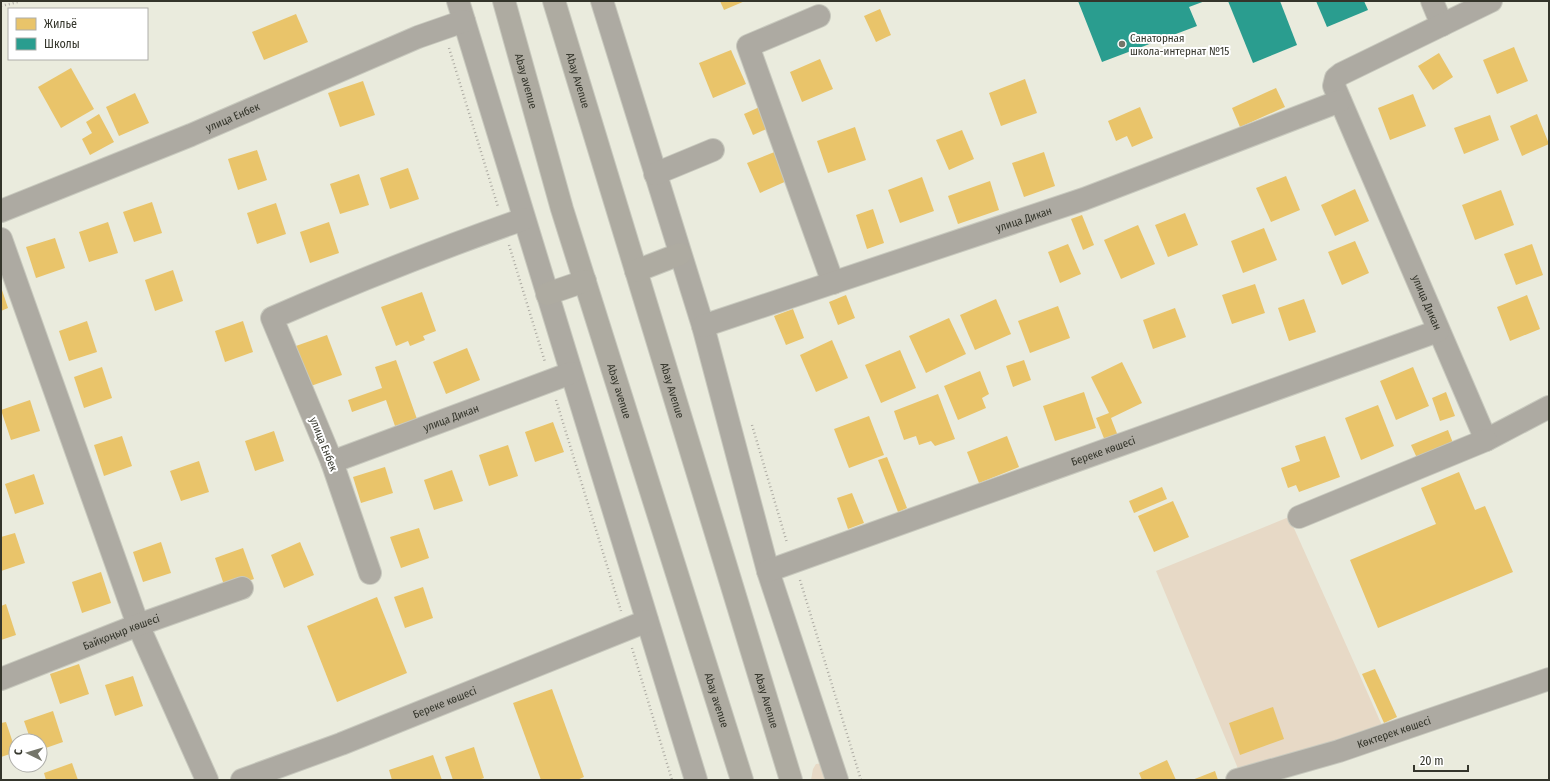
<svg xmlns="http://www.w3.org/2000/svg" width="1550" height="781" font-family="'Fira Sans Condensed',sans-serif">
	<rect width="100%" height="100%" fill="#eaebdd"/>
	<!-- green -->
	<g fill="#e7d9c6">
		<path d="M 1289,517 L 1385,732 L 1239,771 L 1156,571 Z"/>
		<path d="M 823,763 L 832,780 L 811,780 L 813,769 L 816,764 Z"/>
	</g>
	<!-- homes -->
	<g fill="#e9c46a">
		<path d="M 720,1 L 745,1 L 724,10 Z"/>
		<path d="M 880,9 L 891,35 L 876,42 L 864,16 Z"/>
		<path d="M 296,14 L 308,42 L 264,60 L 252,32 Z"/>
		<path d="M 1514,47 L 1528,81 L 1497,94 L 1483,60 Z"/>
		<path d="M 731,50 L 746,84 L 713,98 L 699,63 Z"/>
		<path d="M 1439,53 L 1453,77 L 1433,90 L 1418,66 Z"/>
		<path d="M 820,59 L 833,89 L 802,102 L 790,72 Z"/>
		<path d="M 71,68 L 94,109 L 61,128 L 38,87 Z"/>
		<path d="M 1025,79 L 1037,113 L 1001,126 L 989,93 Z"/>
		<path d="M 363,81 L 375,115 L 340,127 L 328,93 Z"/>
		<path d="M 1276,88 L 1285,107 L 1240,127 L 1232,108 Z"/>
		<path d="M 135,93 L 149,123 L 119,136 L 106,107 Z"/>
		<path d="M 1413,94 L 1426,126 L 1390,140 L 1378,108 Z"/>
		<path d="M 764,105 L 773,126 L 753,135 L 744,114 Z"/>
		<path d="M 1140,107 L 1153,138 L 1132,147 L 1127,136 L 1116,141 L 1108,121 Z"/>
		<path d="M 99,114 L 114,142 L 90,155 L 82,139 L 92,133 L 86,122 Z"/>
		<path d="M 1537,114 L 1549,144 L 1522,156 L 1510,126 Z"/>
		<path d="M 1490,115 L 1499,140 L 1464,154 L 1454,128 Z"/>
		<path d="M 855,127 L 866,160 L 828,173 L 817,141 Z"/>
		<path d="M 962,130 L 974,159 L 949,170 L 936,140 Z"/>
		<path d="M 257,150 L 267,180 L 238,190 L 228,159 Z"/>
		<path d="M 777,151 L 789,180 L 760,193 L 747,163 Z"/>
		<path d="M 1044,152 L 1055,186 L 1024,197 L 1012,163 Z"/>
		<path d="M 408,168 L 419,199 L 390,209 L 380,178 Z"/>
		<path d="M 359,174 L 369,205 L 340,214 L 330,184 Z"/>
		<path d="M 1286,176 L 1300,210 L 1271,222 L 1256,188 Z"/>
		<path d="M 922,177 L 934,211 L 900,223 L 888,190 Z"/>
		<path d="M 990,181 L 999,210 L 958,224 L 948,196 Z"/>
		<path d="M 1355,189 L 1369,221 L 1335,236 L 1321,205 Z"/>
		<path d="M 1501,190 L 1514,225 L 1475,240 L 1462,205 Z"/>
		<path d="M 152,202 L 162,233 L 134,242 L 123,212 Z"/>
		<path d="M 276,203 L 286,234 L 257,244 L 247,213 Z"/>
		<path d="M 873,209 L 884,243 L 867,249 L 856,215 Z"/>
		<path d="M 1185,213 L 1198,245 L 1168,257 L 1155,225 Z"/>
		<path d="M 1082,215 L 1094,245 L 1083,250 L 1071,219 Z"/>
		<path d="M 108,222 L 118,253 L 89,262 L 79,232 Z"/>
		<path d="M 329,222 L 339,253 L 310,263 L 300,232 Z"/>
		<path d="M 1138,225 L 1155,264 L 1121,279 L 1104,240 Z"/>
		<path d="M 1264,228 L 1277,260 L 1243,273 L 1231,241 Z"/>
		<path d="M 55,238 L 65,268 L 36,278 L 26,247 Z"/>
		<path d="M 1355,241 L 1369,273 L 1342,285 L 1328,252 Z"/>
		<path d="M 1068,244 L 1081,274 L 1060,283 L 1048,252 Z"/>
		<path d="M 1532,244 L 1543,275 L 1516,285 L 1504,254 Z"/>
		<path d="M 173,270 L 183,301 L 155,311 L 145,280 Z"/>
		<path d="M 1255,284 L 1265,313 L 1232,324 L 1222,295 Z"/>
		<path d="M 1,287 L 8,308 L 1,311 Z"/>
		<path d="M 422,292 L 436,331 L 423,336 L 425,340 L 410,346 L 408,341 L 396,346 L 381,307 Z"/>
		<path d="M 846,295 L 855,318 L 838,325 L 829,302 Z"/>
		<path d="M 1527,295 L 1540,329 L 1510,341 L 1497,307 Z"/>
		<path d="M 996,299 L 1011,334 L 975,350 L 960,315 Z"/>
		<path d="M 1304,299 L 1316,332 L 1289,341 L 1278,308 Z"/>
		<path d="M 1058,306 L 1070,338 L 1030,353 L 1018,321 Z"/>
		<path d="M 1175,308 L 1186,337 L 1153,349 L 1143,320 Z"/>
		<path d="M 793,309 L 804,338 L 786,345 L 774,316 Z"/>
		<path d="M 949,318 L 966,354 L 926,373 L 909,336 Z"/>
		<path d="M 87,321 L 97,352 L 69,361 L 59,331 Z"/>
		<path d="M 243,321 L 253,352 L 225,362 L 215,331 Z"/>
		<path d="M 327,335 L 342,375 L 308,387 L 293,347 Z"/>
		<path d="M 832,340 L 848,378 L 816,392 L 800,355 Z"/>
		<path d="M 467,348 L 480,380 L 446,394 L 433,362 Z"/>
		<path d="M 900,350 L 916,388 L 881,403 L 865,365 Z"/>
		<path d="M 396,360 L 417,419 L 395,426 L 386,400 L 352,412 L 348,400 L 382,388 L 375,367 Z"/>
		<path d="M 1024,360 L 1031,380 L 1013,387 L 1006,366 Z"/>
		<path d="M 1122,362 L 1142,403 L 1111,418 L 1118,436 L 1105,441 L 1096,418 L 1109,413 L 1091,377 Z"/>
		<path d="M 102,367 L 112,398 L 84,408 L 74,377 Z"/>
		<path d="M 1413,367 L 1429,406 L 1396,420 L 1380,381 Z"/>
		<path d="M 980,371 L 989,394 L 982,398 L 986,408 L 958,420 L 944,386 Z"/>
		<path d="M 1084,392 L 1096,428 L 1055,441 L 1043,406 Z"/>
		<path d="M 1446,392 L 1455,416 L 1440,421 L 1432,398 Z"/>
		<path d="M 938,394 L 955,439 L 935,446 L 931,441 L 919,445 L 916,436 L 904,440 L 894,411 Z"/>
		<path d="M 30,400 L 40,431 L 11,440 L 1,410 Z"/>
		<path d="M 1378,405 L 1394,446 L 1361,460 L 1345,418 Z"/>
		<path d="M 869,416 L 884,455 L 849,468 L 834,429 Z"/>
		<path d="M 553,422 L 564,452 L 535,462 L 525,432 Z"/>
		<path d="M 1448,430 L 1453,443 L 1417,458 L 1411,445 Z"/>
		<path d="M 274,431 L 284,461 L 255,471 L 245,441 Z"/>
		<path d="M 122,436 L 132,466 L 104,476 L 94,445 Z"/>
		<path d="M 1007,436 L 1019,467 L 979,483 L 967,452 Z"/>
		<path d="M 1325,436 L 1340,477 L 1299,492 L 1296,485 L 1288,488 L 1281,468 L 1300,461 L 1295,446 Z"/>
		<path d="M 508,445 L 518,476 L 489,486 L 479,455 Z"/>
		<path d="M 887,457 L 907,508 L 898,512 L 878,460 Z"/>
		<path d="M 199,461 L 209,492 L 181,501 L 170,471 Z"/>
		<path d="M 385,467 L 393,493 L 361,503 L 353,477 Z"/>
		<path d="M 452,470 L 463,501 L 434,510 L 424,480 Z"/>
		<path d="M 1459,472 L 1475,510 L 1485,506 L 1513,572 L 1378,628 L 1350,560 L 1436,524 L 1421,488 Z"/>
		<path d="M 34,474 L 44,504 L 15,514 L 5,484 Z"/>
		<path d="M 1162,487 L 1167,499 L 1134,513 L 1129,501 Z"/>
		<path d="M 852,493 L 864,523 L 848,529 L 837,498 Z"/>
		<path d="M 1173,501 L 1189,537 L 1154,552 L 1138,516 Z"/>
		<path d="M 419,528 L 429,558 L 401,568 L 390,537 Z"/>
		<path d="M 15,533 L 25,563 L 1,571 L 1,537 Z"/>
		<path d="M 161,542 L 171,573 L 143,582 L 133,552 Z"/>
		<path d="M 300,542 L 314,575 L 284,588 L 271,555 Z"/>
		<path d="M 243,548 L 254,579 L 225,588 L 215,558 Z"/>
		<path d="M 101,572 L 111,603 L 82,613 L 72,582 Z"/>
		<path d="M 423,587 L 433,618 L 405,628 L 394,597 Z"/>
		<path d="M 377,597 L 407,673 L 337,702 L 307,626 Z"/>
		<path d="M 6,604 L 16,635 L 1,640 L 1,606 Z"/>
		<path d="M 79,664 L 89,694 L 60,704 L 50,674 Z"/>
		<path d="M 1375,669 L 1397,717 L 1384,723 L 1362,674 Z"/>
		<path d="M 133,676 L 143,706 L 115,716 L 105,685 Z"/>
		<path d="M 552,689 L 584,777 L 577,780 L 541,780 L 513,703 Z"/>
		<path d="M 1273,707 L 1284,739 L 1240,755 L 1229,723 Z"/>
		<path d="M 53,711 L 63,742 L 40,750 L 40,741 L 31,741 L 24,721 Z"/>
		<path d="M 6,722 L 16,752 L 1,757 L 1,723 Z"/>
		<path d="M 474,747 L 484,778 L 478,780 L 453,780 L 445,757 Z"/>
		<path d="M 433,755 L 442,780 L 392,780 L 389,770 Z"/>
		<path d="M 1167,760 L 1176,780 L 1142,780 L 1139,773 Z"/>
		<path d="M 72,763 L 78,780 L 46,780 L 44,773 Z"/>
		<path d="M 1215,771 L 1218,780 L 1192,780 Z"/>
	</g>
	<!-- schools -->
	<g fill="#2a9d8f">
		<path d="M 1078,1 L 1205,1 L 1189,7 L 1197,26 L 1102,62 Z"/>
		<path d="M 1228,1 L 1280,1 L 1297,45 L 1253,63 Z"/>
		<path d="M 1316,1 L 1364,1 L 1368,10 L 1327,27 Z"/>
	</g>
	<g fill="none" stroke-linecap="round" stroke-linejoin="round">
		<!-- minor casing -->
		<g stroke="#c8c9be" stroke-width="24">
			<g id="minor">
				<path d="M 458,1 L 696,780"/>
				<path d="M 602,1 L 703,326 L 768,571 L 837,780"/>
				<path d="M 1432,1 L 1442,25"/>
				<path id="s1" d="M 1491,1 L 1341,74 L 1336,78 L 1334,86 L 1486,440 L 1549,407"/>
				<path d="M 819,16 L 748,46 L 833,283"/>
				<path d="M 655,174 L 713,150"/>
				<path id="s2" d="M 1,211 L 191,135 L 418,37 L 464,21"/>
				<path d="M 1,239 L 138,625 L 207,780"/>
				<path id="s3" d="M 703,326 L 1084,199 L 1340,101"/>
				<path id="s4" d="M 332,462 L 571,373"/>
				<path d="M 1299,517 L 1486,440"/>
				<path id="s5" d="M 768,571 L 1438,331"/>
				<path d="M 370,573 L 332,462 L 272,318 C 355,282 438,249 524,219"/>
				<path id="s6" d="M 1,679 L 138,625 L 242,588"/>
				<path id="s7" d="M 242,780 L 341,744 L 647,621"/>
				<path id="s8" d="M 1237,780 L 1339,751 L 1549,679"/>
			</g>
		</g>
		<!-- major casing -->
		<g stroke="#c8c9be" stroke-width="24">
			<g id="major">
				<path id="s9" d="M 504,1 L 562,209 L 742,780"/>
				<path id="s10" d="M 554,1 L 791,780"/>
				<path d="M 636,271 L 680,254"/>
				<path d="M 547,294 L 585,281"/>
			</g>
		</g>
		<!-- path -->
		<g stroke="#aeaca4" stroke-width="2.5" stroke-dasharray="1 3" stroke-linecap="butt">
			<path d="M 1,6 L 18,2"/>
			<path d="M 449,48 L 498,207"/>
			<path d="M 509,245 L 545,362"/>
			<path d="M 556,400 L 621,611"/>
			<path d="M 752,425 L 787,543"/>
			<path d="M 800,580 L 861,780"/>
			<path d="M 632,648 L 672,780"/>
		</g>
		<!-- minor -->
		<use href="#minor" stroke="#adaaa2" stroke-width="22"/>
		<!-- major -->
		<use href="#major" stroke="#aeaba1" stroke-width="22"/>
	</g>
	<!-- markers -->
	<circle fill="#747569" stroke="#fff" stroke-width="1.5" cx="1122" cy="44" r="4"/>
	<g text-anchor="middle" stroke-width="4" stroke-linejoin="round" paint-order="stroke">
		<!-- poi labels -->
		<g font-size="11" fill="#34352b" stroke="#fff" text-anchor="start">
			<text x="1130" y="42">Санаторная<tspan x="1130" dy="13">школа-интернат №15</tspan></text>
		</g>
		<!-- street labels -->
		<g font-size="11" fill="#34352b" stroke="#fff">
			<text dy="4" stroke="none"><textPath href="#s10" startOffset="83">Abay Avenue</textPath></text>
			<text dy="4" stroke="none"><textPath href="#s9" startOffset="83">Abay avenue</textPath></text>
			<text dy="4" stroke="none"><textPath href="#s2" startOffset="250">улица Енбек</textPath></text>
			<text dy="4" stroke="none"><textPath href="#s3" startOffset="338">улица Дикан</textPath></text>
			<text dy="4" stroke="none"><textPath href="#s1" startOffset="417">улица Дикан</textPath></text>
			<text dy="4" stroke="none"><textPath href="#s10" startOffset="407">Abay Avenue</textPath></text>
			<text dy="4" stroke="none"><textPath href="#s9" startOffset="407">Abay avenue</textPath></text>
			<text dy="4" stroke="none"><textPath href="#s4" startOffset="127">улица Дикан</textPath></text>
			<text transform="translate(324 444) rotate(68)" y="4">улица Енбек</text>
			<text dy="4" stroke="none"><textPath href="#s5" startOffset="356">Береке көшесі</textPath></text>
			<text dy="4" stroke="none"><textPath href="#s6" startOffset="129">Байқоңыр көшесі</textPath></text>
			<text dy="4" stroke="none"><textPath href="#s9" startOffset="731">Abay avenue</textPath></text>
			<text dy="4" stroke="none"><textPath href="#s10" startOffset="731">Abay Avenue</textPath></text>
			<text dy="4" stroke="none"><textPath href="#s7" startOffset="217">Береке көшесі</textPath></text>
			<text dy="4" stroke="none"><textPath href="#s8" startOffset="164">Көктерек көшесі</textPath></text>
		</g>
	</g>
	<!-- border -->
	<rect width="1550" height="781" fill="none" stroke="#34352b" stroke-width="4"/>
	<!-- legend -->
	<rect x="8" y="8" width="140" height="52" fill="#ffffff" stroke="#aeaeaa"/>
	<rect x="16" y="18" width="20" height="12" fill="#e9c46a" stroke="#aeaeaa"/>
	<text x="44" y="28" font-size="12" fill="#34352b">Жильё</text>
	<rect x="16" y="38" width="20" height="12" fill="#2a9d8f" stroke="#aeaeaa"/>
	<text x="44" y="48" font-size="12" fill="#34352b">Школы</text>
	<!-- north arrow -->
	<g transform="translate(28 753) rotate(275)"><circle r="19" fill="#ffffff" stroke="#aeaeaa"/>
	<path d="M0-3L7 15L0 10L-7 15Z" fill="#747569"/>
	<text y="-6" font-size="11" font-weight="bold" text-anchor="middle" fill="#34352b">С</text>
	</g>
	<!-- scale -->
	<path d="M1414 765v6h54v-6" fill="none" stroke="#34352b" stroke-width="2"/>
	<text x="1420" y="765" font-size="12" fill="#34352b" stroke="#ffffff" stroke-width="3" paint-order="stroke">20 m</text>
</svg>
